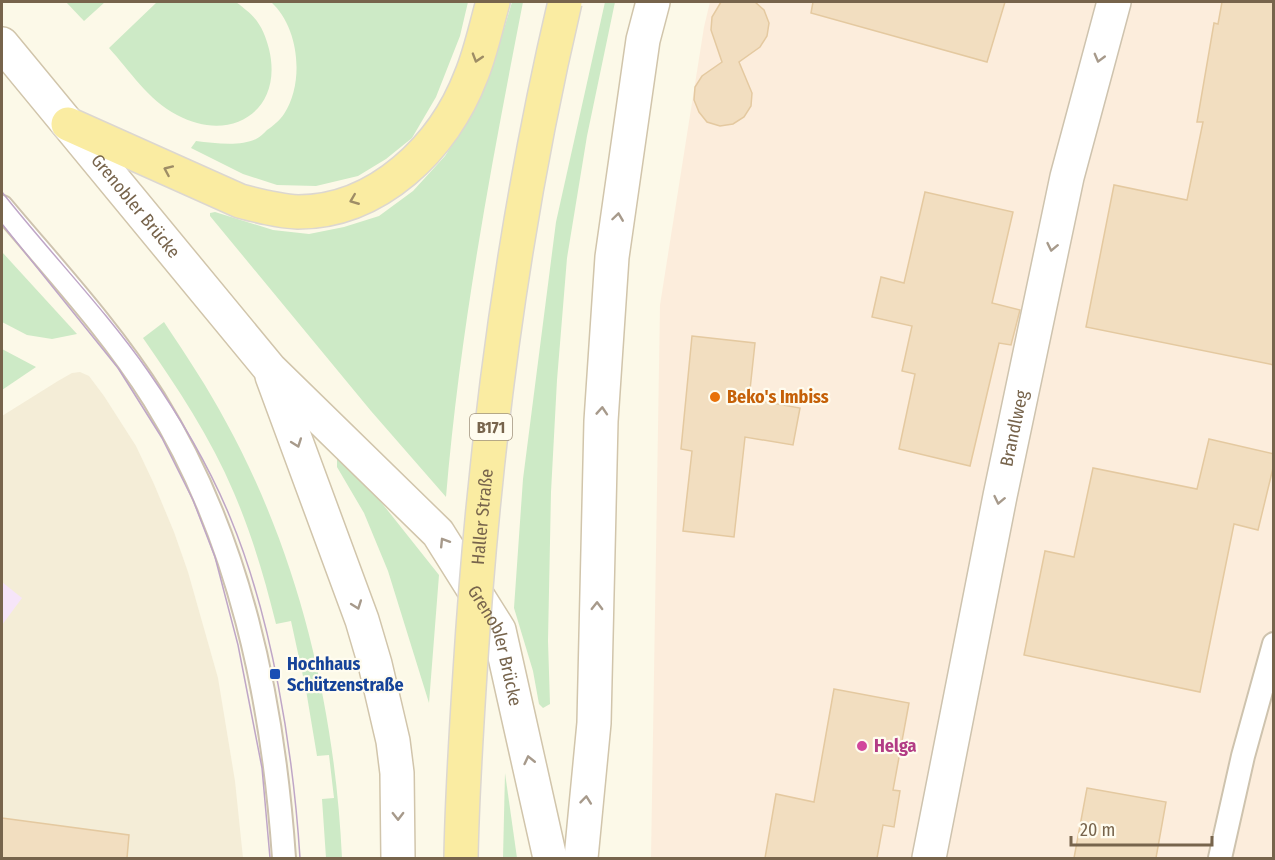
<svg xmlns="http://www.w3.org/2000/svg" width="1275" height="860" font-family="'Fira Sans Condensed',sans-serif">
	<rect width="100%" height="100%" fill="#fcf9e8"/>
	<!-- residential -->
	<path fill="#f4edd7" d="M 80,372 L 89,376 L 104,396 L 136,446 L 154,484 L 174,532 L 188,572 L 218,678 L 235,781 L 243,858 L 2,858 L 2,416 L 58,381 L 72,373 Z"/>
	<!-- commercial -->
	<path fill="#fceddc" d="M 710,2 L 1273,2 L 1273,858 L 651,858 L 660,305 L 704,27 Z"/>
	<!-- education -->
	<path fill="#f6e5f9" d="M 2,582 L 22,598 L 2,625 Z"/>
	<!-- green -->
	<g fill="#cdeac6">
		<path d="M 66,2 L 105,2 L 84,21 Z"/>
		<path d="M 157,2 C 171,1 226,0 235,2 C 239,3 243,8 246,10 C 259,20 265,33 269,49 C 284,111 231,144 177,115 C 148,100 130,71 109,48 Z"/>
		<path d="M 271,2 L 468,2 L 460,36 L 436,97 L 412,138 L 386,159 L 358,176 L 316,186 L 277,185 L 243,174 L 191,148 L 196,141 C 214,143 239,147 256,139 C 260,137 264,133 267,130 C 273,126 280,120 284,114 C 305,82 299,27 271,2 Z"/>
		<path d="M 512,2 L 523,2 C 491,166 460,330 446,497 L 371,411 L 210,216 L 210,213 L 215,212 L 273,230 L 309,234 L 344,227 L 379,216 L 413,191 L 445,156 L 468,120 L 493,65 Z"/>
		<path d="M 605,2 L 615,2 L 587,136 L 567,258 L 557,380 L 551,492 L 548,641 L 550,704 L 543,708 L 539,704 L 533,671 L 514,608 L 523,479 L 556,222 Z"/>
		<path d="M 2,252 L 77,334 L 52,339 L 27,335 L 2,322 Z"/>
		<path d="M 164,322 C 186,355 208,388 226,422 C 299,555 335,708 342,858 L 326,858 L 322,799 L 334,798 L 329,755 L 317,756 L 306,690 L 291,621 L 276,624 C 265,579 252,535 234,493 C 211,438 177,387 143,338 Z"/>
		<path d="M 2,349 L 36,367 L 2,390 Z"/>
		<path d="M 340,455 L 346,458 L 439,575 L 429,703 L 388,571 L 364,513 L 337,467 L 337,458 Z"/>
		<path d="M 505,773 L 517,858 L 503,858 Z"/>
	</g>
	<!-- building -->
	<g fill="#f2dec0" stroke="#e4c9a0" stroke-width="1.5">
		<path d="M 721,2 L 755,2 L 764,10 L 769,23 L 767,36 L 760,47 L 739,62 L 752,93 L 751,106 L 744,117 L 733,124 L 720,126 L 707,122 L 699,112 L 694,100 L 695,87 L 702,76 L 722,62 L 711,30 L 712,17 Z"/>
		<path d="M 813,2 L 1005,2 L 987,62 L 811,13 Z"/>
		<path d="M 1222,2 L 1274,2 L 1274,365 L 1086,327 L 1114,185 L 1187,200 L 1203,122 L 1197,122 L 1214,23 L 1218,24 Z"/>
		<path d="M 925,192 L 1013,212 L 992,303 L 1020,310 L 1011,345 L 999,343 L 970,466 L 899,449 L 915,374 L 902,371 L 912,326 L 872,317 L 881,277 L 904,283 Z"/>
		<path d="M 692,336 L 755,343 L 749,399 L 800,408 L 793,445 L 745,437 L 734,537 L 683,531 L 692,451 L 681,449 Z"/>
		<path d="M 1209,439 L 1274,454 L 1274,464 L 1258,530 L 1234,524 L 1200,692 L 1024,655 L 1045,551 L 1074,557 L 1093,468 L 1197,489 Z"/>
		<path d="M 834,689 L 909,703 L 893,790 L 900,791 L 894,827 L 883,825 L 877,858 L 765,858 L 776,794 L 814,802 Z"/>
		<path d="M 1087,788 L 1166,802 L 1156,858 L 1074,858 Z"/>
		<path d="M 2,818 L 129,835 L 127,858 L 2,858 Z"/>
	</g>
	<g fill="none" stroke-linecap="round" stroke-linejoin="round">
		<!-- service casing -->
		<g stroke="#cec3ae" stroke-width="26">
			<g id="service">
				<path d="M 2,207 C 54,269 111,330 154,399 C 240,537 273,699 284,858"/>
				<path d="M 1220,858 L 1243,756 L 1274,644"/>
			</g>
		</g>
		<!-- minor casing -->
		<g stroke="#cec3ae" stroke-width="36">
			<g id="minor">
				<path id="s1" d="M 929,858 L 1000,496 L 1067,177 L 1114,2"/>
			</g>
		</g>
		<!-- secondary casing -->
		<g stroke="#d1c5ab" stroke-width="36">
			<g id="secondary">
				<path id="s2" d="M 2,44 L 270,369 L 438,533 L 499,630 L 550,858"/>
				<path d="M 272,376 L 362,620 L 375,664 L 393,741 L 397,773 L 398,858"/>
				<path d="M 581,858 L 594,723 L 601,421 L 612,257 L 643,40 L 653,2"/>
			</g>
		</g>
		<!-- primary casing -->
		<g stroke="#dcd7d0" stroke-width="36">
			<path id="primary" d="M 68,124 L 240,201 C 259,206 278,211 298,212 C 378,212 444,147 471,76 C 481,52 486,26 493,2"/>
		</g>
		<!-- service -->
		<use href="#service" stroke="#fff" stroke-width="22"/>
		<!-- minor -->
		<use href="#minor" stroke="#fff" stroke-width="33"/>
		<!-- secondary -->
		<use href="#secondary" stroke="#fff" stroke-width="33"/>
		<!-- primary -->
		<use href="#primary" stroke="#faeca2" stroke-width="33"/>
		<!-- tram -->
		<g stroke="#bfa6c7" stroke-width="1.5">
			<path d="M 2,192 C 49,252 104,308 148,371 C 180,417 209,466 230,517 C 272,618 293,750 300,858"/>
			<path d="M 2,224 L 118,368 L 162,438 L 193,500 L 215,557 L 238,645 L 262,768 L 270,858"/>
		</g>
		<!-- primary-bridge casing -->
		<g stroke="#dcd7d0" stroke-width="36" stroke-linecap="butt">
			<g id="primary-bridge">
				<path id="s3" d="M 461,858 C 462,797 466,735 470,673 C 484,447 513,223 565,2"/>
			</g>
		</g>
		<!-- primary-bridge -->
		<use href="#primary-bridge" stroke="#faeca2" stroke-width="33"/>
	</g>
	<!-- one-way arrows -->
	<defs><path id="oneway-chevron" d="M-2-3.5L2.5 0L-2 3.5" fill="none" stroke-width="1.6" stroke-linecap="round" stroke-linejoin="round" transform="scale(1.5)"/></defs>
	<g stroke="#9e8d66">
		<use href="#oneway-chevron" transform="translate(477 58) rotate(107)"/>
		<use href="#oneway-chevron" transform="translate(168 170) rotate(-156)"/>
		<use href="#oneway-chevron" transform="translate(354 200) rotate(158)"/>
	</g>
	<g stroke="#a79a8b">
		<use href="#oneway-chevron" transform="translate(1099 58) rotate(105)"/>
		<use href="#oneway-chevron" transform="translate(618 217) rotate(-82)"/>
		<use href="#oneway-chevron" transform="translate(1052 247) rotate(102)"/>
		<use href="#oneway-chevron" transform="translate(602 411) rotate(-86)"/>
		<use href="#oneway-chevron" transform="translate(297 443) rotate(70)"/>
		<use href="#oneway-chevron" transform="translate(999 500) rotate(102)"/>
		<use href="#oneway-chevron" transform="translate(444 542) rotate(-122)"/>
		<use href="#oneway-chevron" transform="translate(357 605) rotate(70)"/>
		<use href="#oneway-chevron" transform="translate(597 606) rotate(-89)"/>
		<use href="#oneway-chevron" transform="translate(529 760) rotate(-103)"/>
		<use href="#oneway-chevron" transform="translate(586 800) rotate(-84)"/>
		<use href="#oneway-chevron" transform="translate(398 816) rotate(89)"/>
	</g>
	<!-- markers -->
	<circle fill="#e8710a" stroke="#fffcef" stroke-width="2" cx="715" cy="397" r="6"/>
	<rect fill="#1a4fb4" stroke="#fffcef" stroke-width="2" x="269" y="668" width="12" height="12" rx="3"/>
	<circle fill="#d1479c" stroke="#fffcef" stroke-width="2" cx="862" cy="746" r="6"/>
	<g text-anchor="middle" stroke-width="4.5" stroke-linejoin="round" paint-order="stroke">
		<!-- shield labels -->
		<rect fill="#fffcef" stroke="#a0927d" stroke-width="1.5" x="470" y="414" width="42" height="26" rx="4.5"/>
		<g font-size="16" font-weight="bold" fill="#77644c">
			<text x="491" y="433">B171</text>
		</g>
		<!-- street labels -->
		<g font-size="18" fill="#77644c" stroke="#fffcef">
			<text dy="6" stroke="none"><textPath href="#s2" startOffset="210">Grenobler Brücke</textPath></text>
			<text dy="6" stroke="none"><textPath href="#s1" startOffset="438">Brandlweg</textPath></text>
			<text dy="6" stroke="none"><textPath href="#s3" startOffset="342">Haller Straße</textPath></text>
			<text dy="6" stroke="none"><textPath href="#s2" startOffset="784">Grenobler Brücke</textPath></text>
		</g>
		<!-- food labels -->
		<g font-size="18" font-weight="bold" fill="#c56008" stroke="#fffcef" text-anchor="start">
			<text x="727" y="403">Beko's Imbiss</text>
		</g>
		<!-- transit labels -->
		<g font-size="18" font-weight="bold" fill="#164399" stroke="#fffcef" text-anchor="start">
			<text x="287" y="670">Hochhaus<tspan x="287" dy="21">Schützenstraße</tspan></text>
		</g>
		<!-- hotel labels -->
		<g font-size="18" font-weight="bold" fill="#b23c85" stroke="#fffcef" text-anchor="start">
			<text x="874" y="752">Helga</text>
		</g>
	</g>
	<!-- border -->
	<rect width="1275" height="860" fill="none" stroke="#77644c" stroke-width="6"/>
	<!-- scale -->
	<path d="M1071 836v9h141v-9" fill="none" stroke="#77644c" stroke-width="3"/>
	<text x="1080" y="836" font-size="18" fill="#77644c" stroke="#fffcef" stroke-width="4.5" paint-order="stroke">20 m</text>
</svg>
